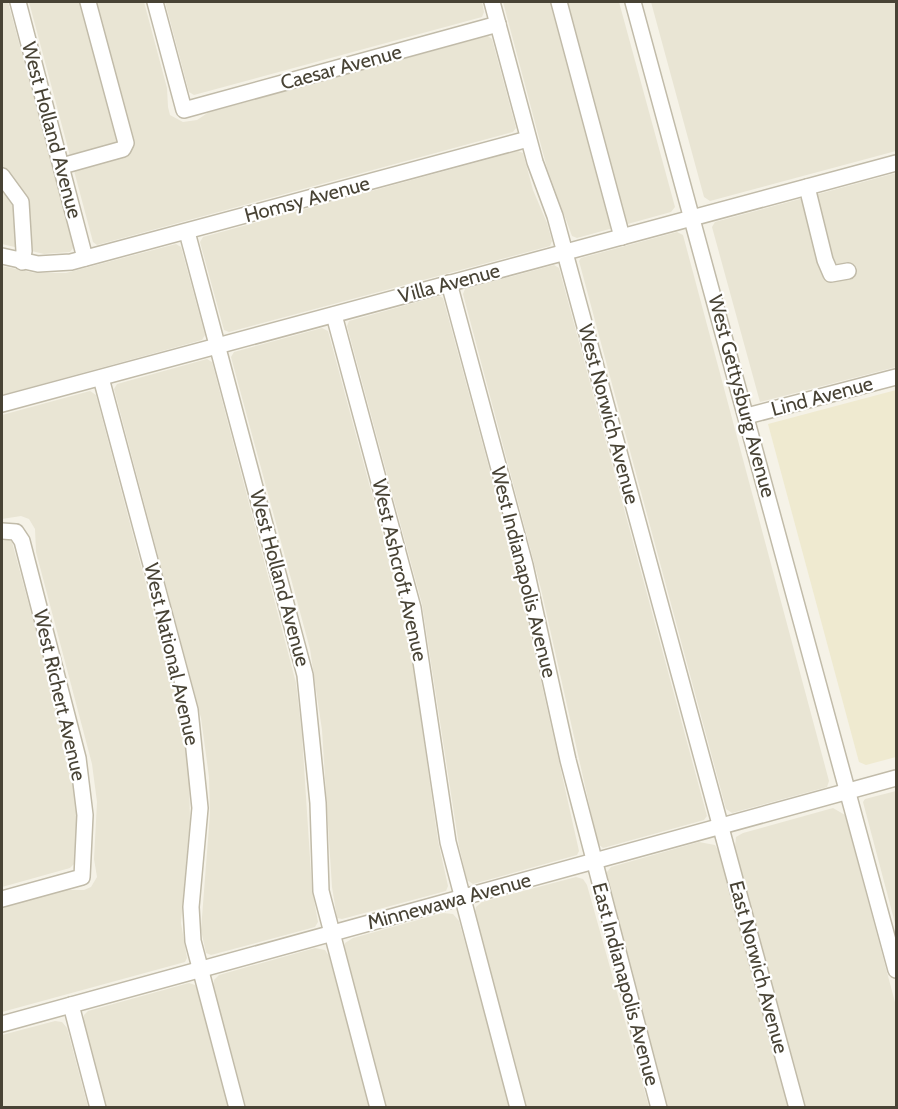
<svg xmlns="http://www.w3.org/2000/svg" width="898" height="1109" font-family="Cabin,sans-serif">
	<rect width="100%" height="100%" fill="#f5f2e7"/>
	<!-- residential -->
	<g fill="#e9e5d4">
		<path d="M 2,2 L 8,2 L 74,247 L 70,252 L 44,254 L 2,244 Z"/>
		<path d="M 29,2 L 144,2 L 167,88 L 168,107 L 170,115 L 183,122 L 197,120 L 209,112 L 488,36 L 492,39 L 516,128 L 513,132 L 97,245 L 93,242 Z"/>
		<path d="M 165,2 L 482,2 L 484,12 L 482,17 L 194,95 L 189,92 Z"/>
		<path d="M 503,2 L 619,2 L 675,207 L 671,212 L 577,238 L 572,236 L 547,168 Z"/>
		<path d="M 651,2 L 896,2 L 896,151 L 710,201 L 704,197 Z"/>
		<path d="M 518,151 L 523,153 L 533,190 L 547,223 L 552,241 L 550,246 L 229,332 L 224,330 L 200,242 L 203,237 Z"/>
		<path d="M 896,173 L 896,367 L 760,402 L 712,227 L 715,222 Z"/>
		<path d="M 677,232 L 683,235 L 829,781 L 827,787 L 732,813 L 726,809 L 579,261 L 581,258 Z"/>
		<path d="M 176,244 L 181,247 L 205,335 L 202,340 L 2,395 L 2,266 L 35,273 L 66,273 Z"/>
		<path d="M 554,265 L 559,268 L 707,816 L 704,820 L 603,848 L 598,844 L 541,589 L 463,294 L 465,289 Z"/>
		<path d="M 439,296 L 443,298 L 513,556 L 579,851 L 577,855 L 473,884 L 467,880 L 459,846 L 422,604 L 347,326 L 349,321 Z"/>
		<path d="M 322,328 L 328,331 L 401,602 L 412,656 L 438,841 L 448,886 L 446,891 L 342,919 L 337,918 L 332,887 L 322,730 L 310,649 L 231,357 L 234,352 Z"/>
		<path d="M 207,359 L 212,362 L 296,683 L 302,735 L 312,889 L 318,922 L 315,927 L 211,955 L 206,953 L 201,930 L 210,813 L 209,777 L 201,718 L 114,389 L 117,384 Z"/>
		<path d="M 90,391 L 96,395 L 184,728 L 189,774 L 190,821 L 181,923 L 187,958 L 185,962 L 2,1012 L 2,908 L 64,890 L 84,890 L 91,887 L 97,877 L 94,859 L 97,802 L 92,764 L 36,552 L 35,529 L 29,519 L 21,516 L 2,519 L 2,415 Z"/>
		<path d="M 8,539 L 12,542 L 69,754 L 77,798 L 77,821 L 74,864 L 70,868 L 2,887 L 2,541 Z"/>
		<path d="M 896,791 L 896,927 L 863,802 L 865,799 Z"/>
		<path d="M 833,808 L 845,815 L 896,1006 L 896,1107 L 805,1107 L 735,847 L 736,837 L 743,833 Z"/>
		<path d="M 699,842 L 715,845 L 720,854 L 789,1107 L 666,1107 L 606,881 L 607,872 L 611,867 Z"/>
		<path d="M 576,877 L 583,879 L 587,885 L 649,1107 L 526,1107 L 474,916 L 476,907 L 482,902 Z"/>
		<path d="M 443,913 L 453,914 L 459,921 L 510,1107 L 386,1107 L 343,953 L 345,943 L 353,938 Z"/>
		<path d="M 315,948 L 325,950 L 329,956 L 370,1107 L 246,1107 L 213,987 L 214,980 L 219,975 Z"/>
		<path d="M 189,983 L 195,985 L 199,992 L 230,1107 L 105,1107 L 83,1024 L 84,1015 L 88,1011 Z"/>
		<path d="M 55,1021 L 62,1022 L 67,1028 L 88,1107 L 2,1107 L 2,1035 Z"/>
	</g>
	<!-- education -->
	<path fill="#efead0" d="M 896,390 L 896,757 L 866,765 L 859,762 L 768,424 Z"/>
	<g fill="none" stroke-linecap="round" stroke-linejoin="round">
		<!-- minor casing -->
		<g stroke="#c1bba9" stroke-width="18">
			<g id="minor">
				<path d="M 18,2 L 85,258"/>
				<path d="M 155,2 L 184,110 L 498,24"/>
				<path d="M 492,2 L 535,162 L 555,216 L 797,1108"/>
				<path d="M 559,2 L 622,237"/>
				<path d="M 633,2 L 896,970"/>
				<path d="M 62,166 L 123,149 L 126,143 L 88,2"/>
				<path d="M 2,176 L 21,202 L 24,251 L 22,262"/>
				<path d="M 807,187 L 825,260 L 831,274 L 848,271"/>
				<path d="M 187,232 L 305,675 L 318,803 L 321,891 L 378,1108"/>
				<path d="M 2,256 L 38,264 L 71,262 L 528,139"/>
				<path d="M 449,283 L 525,565 L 568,760 L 659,1108"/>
				<path d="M 334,315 L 413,608 L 448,842 L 518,1108"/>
				<path d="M 101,378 L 190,710 L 200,808 L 191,907 L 193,941 L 237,1108"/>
				<path d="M 2,404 L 896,163"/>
				<path d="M 747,416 L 896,377"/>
				<path d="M 2,531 L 16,532 L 22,541 L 78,758 L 85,815 L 82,877 L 2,899"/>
				<path d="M 71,1005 L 98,1108"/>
				<path d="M 2,1024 L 896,778"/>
			</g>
		</g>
		<!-- minor -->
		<use href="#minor" stroke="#fff" stroke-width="15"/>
	</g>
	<g text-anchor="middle" stroke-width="4.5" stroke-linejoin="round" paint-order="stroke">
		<!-- street labels -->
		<g font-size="20" fill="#484335" stroke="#fff">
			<text transform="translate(341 67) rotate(-15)" y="7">Caesar Avenue</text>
			<text transform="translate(52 130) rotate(75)" y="7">West Holland Avenue</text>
			<text transform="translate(307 199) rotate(-15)" y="7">Homsy Avenue</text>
			<text transform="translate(449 283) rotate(-15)" y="7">Villa Avenue</text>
			<text transform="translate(742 396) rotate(75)" y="7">West Gettysburg Avenue</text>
			<text transform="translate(822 396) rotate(-15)" y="7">Lind Avenue</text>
			<text transform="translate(609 414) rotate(75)" y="7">West Norwich Avenue</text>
			<text transform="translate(400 570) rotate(77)" y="7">West Ashcroft Avenue</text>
			<text transform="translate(524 572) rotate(76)" y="7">West Indianapolis Avenue</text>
			<text transform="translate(280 578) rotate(75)" y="7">West Holland Avenue</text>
			<text transform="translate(172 654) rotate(77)" y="7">West National Avenue</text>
			<text transform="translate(60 695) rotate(77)" y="7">West Richert Avenue</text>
			<text transform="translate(449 901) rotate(-15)" y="7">Minnewawa Avenue</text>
			<text transform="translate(759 967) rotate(75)" y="7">East Norwich Avenue</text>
			<text transform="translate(626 984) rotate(75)" y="7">East Indianapolis Avenue</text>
		</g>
	</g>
	<!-- border -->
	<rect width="898" height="1109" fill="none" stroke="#484335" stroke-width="6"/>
</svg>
